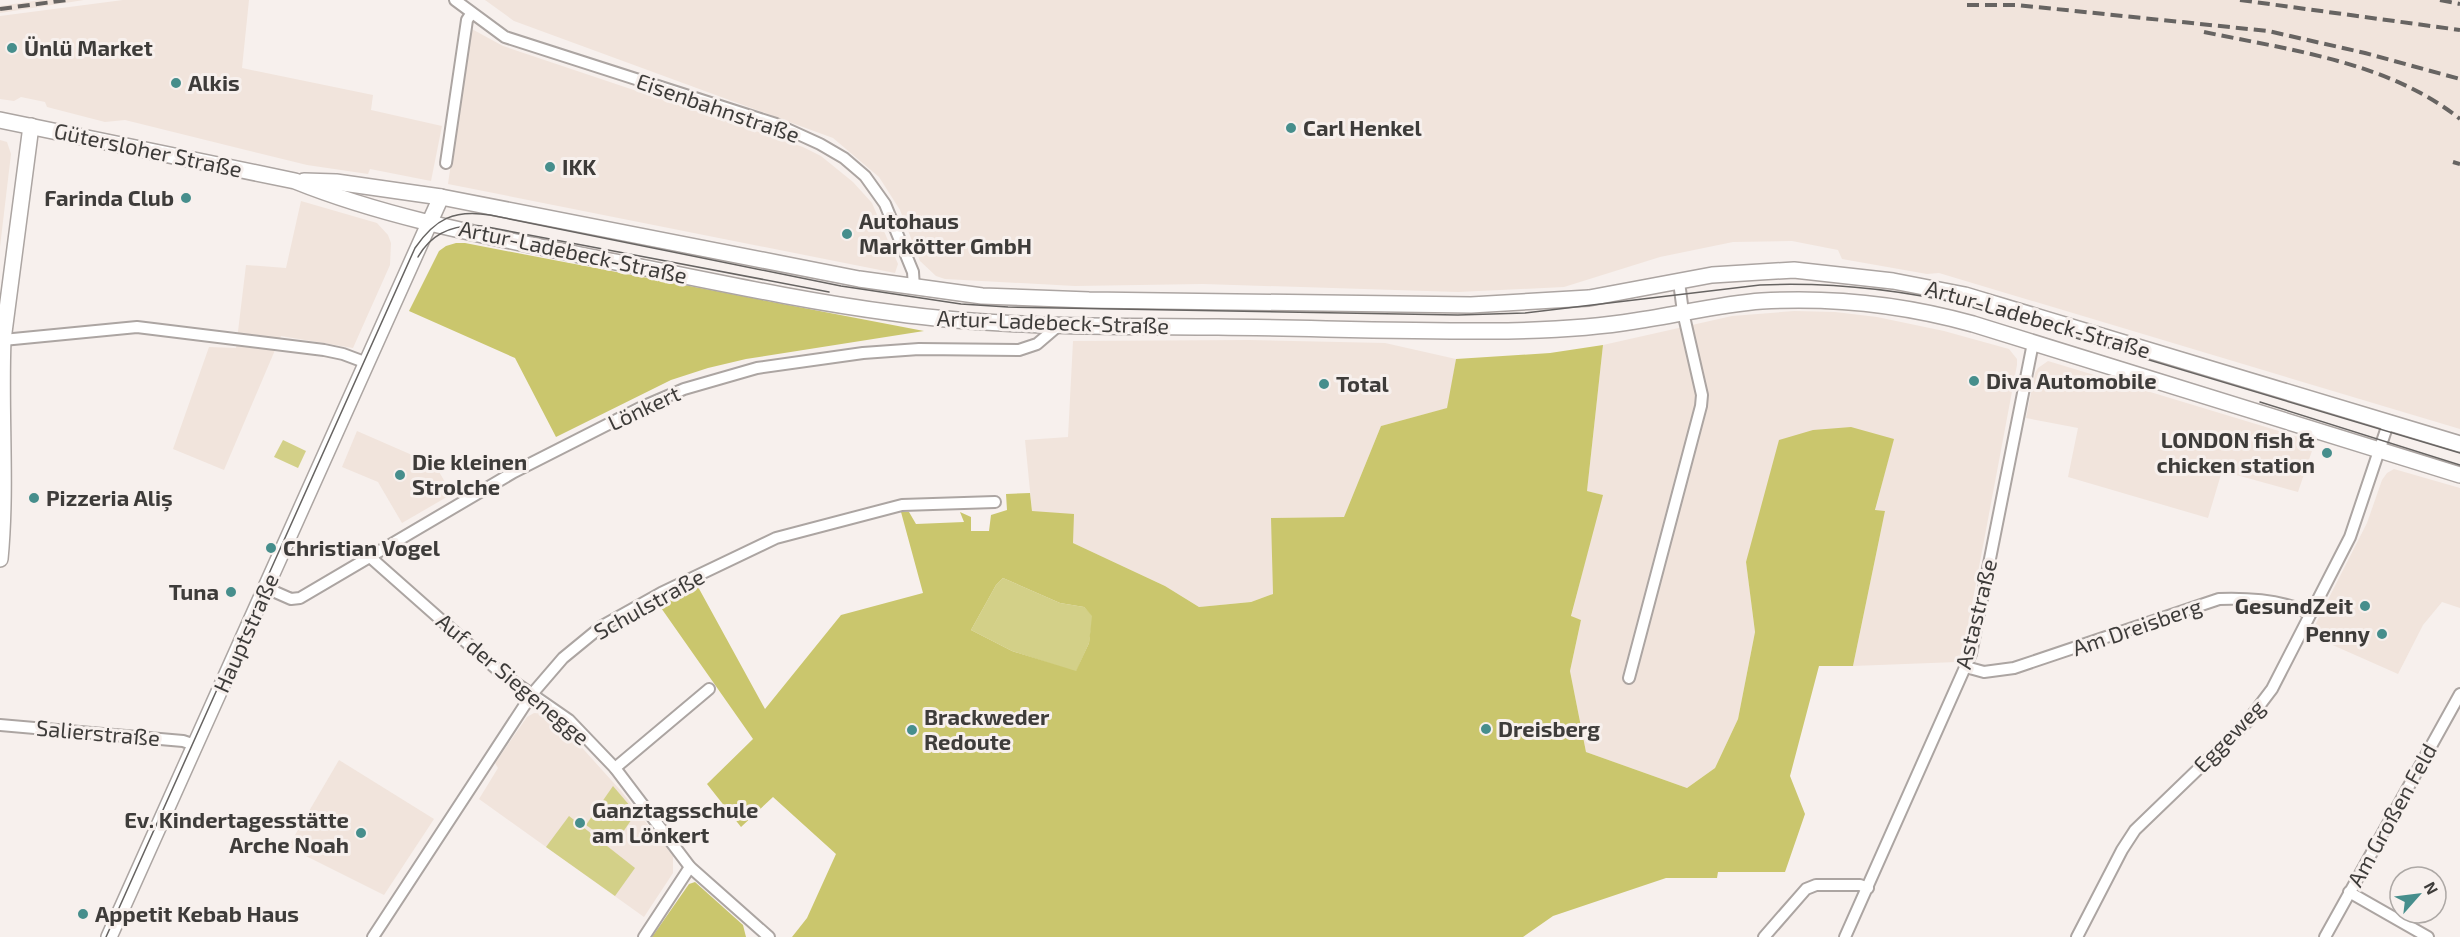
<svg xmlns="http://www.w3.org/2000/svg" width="2460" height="937" font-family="'Exo 2',sans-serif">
	<rect width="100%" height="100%" fill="#f7f0ed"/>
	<!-- built -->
	<g fill="#f1e4dc">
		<path d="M 41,0 L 84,0 L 0,13 L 0,6 Z"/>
		<path d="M 123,0 L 249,0 L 242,68 L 373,95 L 371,110 L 442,126 L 431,181 L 370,169 L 368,174 L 307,165 L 125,120 L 105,122 L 47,107 L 45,102 L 21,97 L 14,101 L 0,99 L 0,16 Z"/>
		<path d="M 485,0 L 2460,0 L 2460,429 L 1939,273 L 1927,274 L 1842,259 L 1838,250 L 1792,241 L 1733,242 L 1660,257 L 1564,287 L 1458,292 L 1203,284 L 1075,286 L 945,279 L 936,276 L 920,261 L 900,210 L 879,177 L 833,138 L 514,21 Z"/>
		<path d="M 470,28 L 503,46 L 803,147 L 821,156 L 853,182 L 872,203 L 898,264 L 895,273 L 448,184 Z"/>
		<path d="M 0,140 L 7,142 L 11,154 L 0,247 Z"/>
		<path d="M 301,201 L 377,223 L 388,235 L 391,243 L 390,265 L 353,348 L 281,336 L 224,470 L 173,449 L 209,347 L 236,348 L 246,265 L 286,268 Z"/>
		<path d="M 1794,311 L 1835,312 L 1877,317 L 1944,331 L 2009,349 L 2017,359 L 2017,365 L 1964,647 L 1957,662 L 1853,666 L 1885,511 L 1875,511 L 1893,440 L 1746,561 L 1755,632 L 1738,719 L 1715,768 L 1687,788 L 1586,752 L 1570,671 L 1581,620 L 1571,617 L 1602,495 L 1587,491 L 1603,345 L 1732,316 Z"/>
		<path d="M 1249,340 L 1385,343 L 1456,359 L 1448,408 L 1381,426 L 1344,517 L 1272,518 L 1273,594 L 1251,602 L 1199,607 L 1165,586 L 1073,543 L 1032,511 L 1025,440 L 1068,437 L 1073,341 Z"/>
		<path d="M 2048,361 L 2315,442 L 2298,492 L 2222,471 L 2208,518 L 2068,477 L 2078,428 L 2026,418 L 2035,373 L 2038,368 Z"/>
		<path d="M 357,431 L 435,465 L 452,494 L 402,523 L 378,482 L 342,467 Z"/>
		<path d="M 2394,469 L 2460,488 L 2460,608 L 2442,602 L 2423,625 L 2398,674 L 2310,635 L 2367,523 L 2382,480 L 2387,473 Z"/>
		<path d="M 534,713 L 545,714 L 567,731 L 621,791 L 673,856 L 673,873 L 644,917 L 479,799 L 498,768 L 495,763 L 527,717 Z"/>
		<path d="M 339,760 L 434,819 L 384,895 L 288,847 Z"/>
	</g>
	<!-- green -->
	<g fill="#d3d088">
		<path d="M 283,440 L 306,451 L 298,468 L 274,457 Z"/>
		<path d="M 1003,578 L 1060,603 L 1084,607 L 1093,616 L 1089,643 L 1076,672 L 1012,651 L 971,630 L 996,585 Z"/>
		<path d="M 613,786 L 636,813 L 614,845 L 586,825 Z"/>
		<path d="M 569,816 L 635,868 L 615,896 L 546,847 Z"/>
	</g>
	<!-- forest -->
	<g fill="#cac66d" fill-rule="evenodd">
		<path d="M 456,243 L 465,243 L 924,331 L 746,359 L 708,368 L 671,380 L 556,437 L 515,358 L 409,311 L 439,251 L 446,246 Z"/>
		<path d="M 1603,345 L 1587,491 L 1603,495 L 1571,616 L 1581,620 L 1570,671 L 1586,752 L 1687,788 L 1715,768 L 1738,719 L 1755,632 L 1746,562 L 1779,440 L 1813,430 L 1851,427 L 1894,439 L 1875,510 L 1885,511 L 1853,666 L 1819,666 L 1790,776 L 1805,814 L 1785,872 L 1718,872 L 1717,878 L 1666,878 L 1553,916 L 1523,937 L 792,937 L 807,918 L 836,854 L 773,797 L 741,827 L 707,784 L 753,739 L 659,605 L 697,585 L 765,709 L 841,615 L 923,593 L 901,512 L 909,512 L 916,524 L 964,522 L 960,512 L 971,517 L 971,531 L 989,531 L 991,515 L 1007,510 L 1006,494 L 1030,493 L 1032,511 L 1074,514 L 1073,543 L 1165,586 L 1199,607 L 1251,602 L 1273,594 L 1271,518 L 1344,517 L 1381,426 L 1447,408 L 1456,359 L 1550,353 ZM 1003,578 L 1060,603 L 1084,607 L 1092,616 L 1089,643 L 1076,671 L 1012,651 L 971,630 L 996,585 Z"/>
		<path d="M 695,882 L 743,925 L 746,937 L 652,937 L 689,884 Z"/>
	</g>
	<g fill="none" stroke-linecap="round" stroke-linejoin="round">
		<!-- street casing -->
		<g stroke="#aca5a2" stroke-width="14">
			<g id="street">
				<path d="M 455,0 L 505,37 L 776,124 L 820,144 L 844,158 L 865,176 L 885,204 L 913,272 L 914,288"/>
				<path d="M 446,163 L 467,20 L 471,14"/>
				<path d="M 3,340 L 137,327 L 324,350 L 343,354 L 367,363"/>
				<path d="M 370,557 L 501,673 L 569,720 L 615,768 L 690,867 L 769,937"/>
				<path d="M 266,588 L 291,599 L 300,598 L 514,472 L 642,407 L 684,389 L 757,368 L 863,353 L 919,349 L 1019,350 L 1037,344 L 1058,326"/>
				<path d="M 1966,667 L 1984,672 L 2014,668 L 2219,599 C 2248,598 2284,600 2310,614"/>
				<path d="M 1629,678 L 1701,406 L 1702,395 L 1683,312 L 1679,282"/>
				<path d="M 0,725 L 183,741 L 195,745"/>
				<path d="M 615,768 L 709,689"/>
				<path d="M 2349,892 L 2428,937"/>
				<path d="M 373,937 L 532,694 L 563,658 L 602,626 L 661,593 L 776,538 L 902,505 L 995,502"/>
				<path d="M 644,937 L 690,867"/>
				<path d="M 1764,937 L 1806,889 L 1816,885 L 1860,885 L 1868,888"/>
				<path d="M 1845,937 L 1971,654 L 2033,343"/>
				<path d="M 2077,937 L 2122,850 L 2135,830 L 2247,722 L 2272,689 L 2350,537 L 2389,421"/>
				<path d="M 2325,937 L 2460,694"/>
			</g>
		</g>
		<!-- secondary casing -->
		<g stroke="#aca5a2" stroke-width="18">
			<g id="secondary">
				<path d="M 0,120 L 295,181 C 392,220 498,238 600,259 C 698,278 795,300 894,313 C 1001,328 1110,326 1218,327 C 1314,328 1411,332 1508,331 C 1551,330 1593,328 1635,321 C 1678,315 1719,304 1762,301 C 1832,297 1905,305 1973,324 L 2460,475"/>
				<path d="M 304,181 L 336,182 L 441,197 L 859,279 L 982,296 L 1089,300 L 1471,305 L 1589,298 L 1712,275 L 1794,270 L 1893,281 L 1965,295 L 2460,444"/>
				<path d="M 0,559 C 7,486 0,413 3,340 L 31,126"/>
				<path d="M 109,937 L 441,197"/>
			</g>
		</g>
		<!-- street -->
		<use href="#street" stroke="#fff" stroke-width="10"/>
		<!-- secondary -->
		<use href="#secondary" stroke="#fff" stroke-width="15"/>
		<!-- tram -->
		<g stroke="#676462" stroke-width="1.5">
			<path d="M 418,257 C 432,232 455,224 482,226 L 829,292"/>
			<path d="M 2260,402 L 2460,465"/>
			<path d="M 106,937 L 415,248 C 435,219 454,209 490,215 L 841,286 L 961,304 L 1008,307 L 1458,315 L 1525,313 L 1760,285 C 1830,282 1896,289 1965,305 L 2460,453"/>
		</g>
		<!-- rail -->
		<g stroke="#676462" stroke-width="4" stroke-dasharray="12 6" stroke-linecap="butt">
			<path d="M 2240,0 L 2460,30"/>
			<path d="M 2440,0 L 2460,4"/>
			<path d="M 1967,5 L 2017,5 L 2268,31 L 2365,53 L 2460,79"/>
			<path d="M 0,9 L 67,0"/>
			<path d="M 2204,32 C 2290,50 2389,62 2460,119"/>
			<path d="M 2453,162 L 2460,164"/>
		</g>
	</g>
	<!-- markers -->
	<g fill="#468e8c" stroke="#f7f0ed" stroke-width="2">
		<circle cx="12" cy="48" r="6"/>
		<circle cx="176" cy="83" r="6"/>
		<circle cx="1291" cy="128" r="6"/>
		<circle cx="550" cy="167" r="6"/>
		<circle cx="186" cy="198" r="6"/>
		<circle cx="847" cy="234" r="6"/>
		<circle cx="1974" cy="381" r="6"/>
		<circle cx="1324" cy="384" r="6"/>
		<circle cx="2327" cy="453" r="6"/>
		<circle cx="400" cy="475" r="6"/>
		<circle cx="34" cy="498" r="6"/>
		<circle cx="271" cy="548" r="6"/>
		<circle cx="231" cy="592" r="6"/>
		<circle cx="2365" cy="606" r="6"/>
		<circle cx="2382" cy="634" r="6"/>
		<circle cx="1486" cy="729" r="6"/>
		<circle cx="912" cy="730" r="6"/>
		<circle cx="580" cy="823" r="6"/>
		<circle cx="361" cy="833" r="6"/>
		<circle cx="83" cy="914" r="6"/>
	</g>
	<g text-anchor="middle" stroke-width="6" stroke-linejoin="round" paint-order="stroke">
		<!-- poi labels -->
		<g font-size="22" font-weight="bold" fill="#3e3c3a" stroke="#f7f0ed" text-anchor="start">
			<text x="24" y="56">Ünlü Market</text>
			<text x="188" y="91">Alkis</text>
			<text x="1303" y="136">Carl Henkel</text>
			<text x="562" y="175">IKK</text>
			<text x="174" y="206" text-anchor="end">Farinda Club</text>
			<text x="859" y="229">Autohaus<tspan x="859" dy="25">Markötter GmbH</tspan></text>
			<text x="1986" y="389">Diva Automobile</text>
			<text x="1336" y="392">Total</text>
			<text x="2315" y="448" text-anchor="end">LONDON fish &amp;<tspan x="2315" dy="25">chicken station</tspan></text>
			<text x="412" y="470">Die kleinen<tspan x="412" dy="25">Strolche</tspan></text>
			<text x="46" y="506">Pizzeria Aliş</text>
			<text x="283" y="556">Christian Vogel</text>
			<text x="219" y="600" text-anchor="end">Tuna</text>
			<text x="2353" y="614" text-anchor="end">GesundZeit</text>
			<text x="2370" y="642" text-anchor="end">Penny</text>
			<text x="924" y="725">Brackweder<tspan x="924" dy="25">Redoute</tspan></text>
			<text x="1498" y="737">Dreisberg</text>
			<text x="592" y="818">Ganztagsschule<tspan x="592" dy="25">am Lönkert</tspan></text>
			<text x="349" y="828" text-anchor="end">Ev. Kindertagesstätte<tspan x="349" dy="25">Arche Noah</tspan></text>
			<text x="95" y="922">Appetit Kebab Haus</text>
		</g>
		<!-- street labels -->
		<g font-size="22" fill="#3e3c3a" stroke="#f7f0ed">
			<text transform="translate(718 108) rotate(19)" y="8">Eisenbahnstraße</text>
			<text transform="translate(148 150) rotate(12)" y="8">Gütersloher Straße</text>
			<text transform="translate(573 252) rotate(12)" y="8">Artur-Ladebeck-Straße</text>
			<text transform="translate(2038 319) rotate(16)" y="8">Artur-Ladebeck-Straße</text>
			<text transform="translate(1053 322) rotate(2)" y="8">Artur-Ladebeck-Straße</text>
			<text transform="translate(644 408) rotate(-25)" y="8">Lönkert</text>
			<text transform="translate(649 604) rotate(-29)" y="8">Schulstraße</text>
			<text transform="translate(1976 614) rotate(-76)" y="8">Astastraße</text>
			<text transform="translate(2137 627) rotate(-19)" y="8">Am Dreisberg</text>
			<text transform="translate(246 633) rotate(-66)" y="8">Hauptstraße</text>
			<text transform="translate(513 679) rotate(40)" y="8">Auf der Siegenegge</text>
			<text transform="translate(98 733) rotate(5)" y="8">Salierstraße</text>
			<text transform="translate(2229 736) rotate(-46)" y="8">Eggeweg</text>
			<text transform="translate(2392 815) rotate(-61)" y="8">Am Großen Feld</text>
		</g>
	</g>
	<!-- north arrow -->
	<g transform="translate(2418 895) rotate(62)"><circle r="28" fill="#f7f0ed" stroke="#ada8a5" stroke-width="1.5"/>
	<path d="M0-4.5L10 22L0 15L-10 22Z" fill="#468e8c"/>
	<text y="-9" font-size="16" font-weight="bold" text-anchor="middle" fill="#3e3c3a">N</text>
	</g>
</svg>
